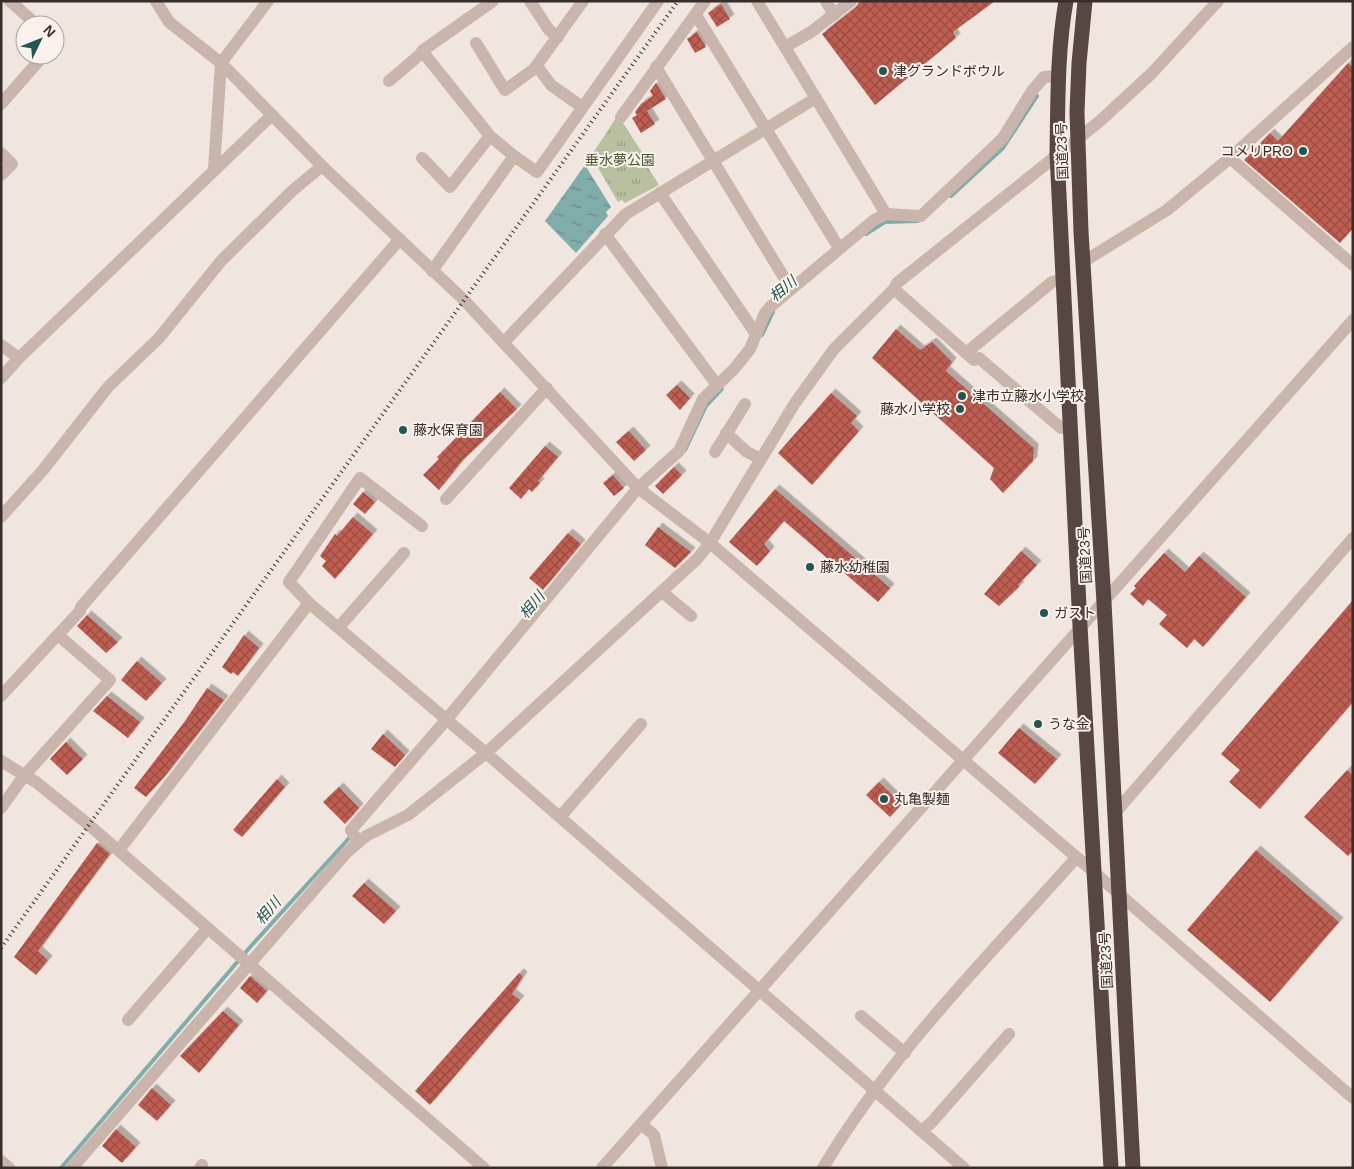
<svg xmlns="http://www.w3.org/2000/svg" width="1354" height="1169" font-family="Helvetica,'Noto Sans JP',sans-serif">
	<defs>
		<pattern id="park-tufts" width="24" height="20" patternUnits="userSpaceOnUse" patternTransform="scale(1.25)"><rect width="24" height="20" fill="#b9c0a0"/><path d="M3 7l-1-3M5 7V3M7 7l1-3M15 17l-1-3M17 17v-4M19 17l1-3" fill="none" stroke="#979c83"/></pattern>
		<pattern id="water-ripples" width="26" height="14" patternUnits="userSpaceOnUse" patternTransform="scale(1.25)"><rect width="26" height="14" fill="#80aca9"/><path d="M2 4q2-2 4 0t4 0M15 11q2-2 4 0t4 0" fill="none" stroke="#6a8c8a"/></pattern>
		<pattern id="building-cross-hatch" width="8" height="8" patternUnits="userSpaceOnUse" patternTransform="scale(1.25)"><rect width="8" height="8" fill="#be5d51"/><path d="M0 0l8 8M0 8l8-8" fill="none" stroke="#9b4d43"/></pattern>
		<filter id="shadow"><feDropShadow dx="4.5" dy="-4.5" stdDeviation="0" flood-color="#0004"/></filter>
	</defs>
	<rect width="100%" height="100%" fill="#f1e6df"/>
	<!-- park -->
	<path fill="url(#park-tufts)" d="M 618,115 L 645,157 L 644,161 L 659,185 L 625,203 L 622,200 L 618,202 L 591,156 Z"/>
	<!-- water -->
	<path fill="url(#water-ripples)" d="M 585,165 L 611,207 L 606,212 L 608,216 L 576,253 L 545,221 Z"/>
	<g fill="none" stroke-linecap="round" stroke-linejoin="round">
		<!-- stream -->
		<g stroke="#80aca9" stroke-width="4">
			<path d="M 951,196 L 1003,148 L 1037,96"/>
			<path d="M 866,234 L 885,222 L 918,221"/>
			<path d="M 762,335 L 773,312"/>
			<path d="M 685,450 L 706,406 L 722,389"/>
			<path d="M 61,1168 L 251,946 L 352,835"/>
		</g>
	</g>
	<!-- building -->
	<g fill="url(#building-cross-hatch)" filter="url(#shadow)">
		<path d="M 860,1 L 995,1 L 953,32 L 956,38 L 875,105 L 822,34 L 856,7 Z"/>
		<path d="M 721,4 L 730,19 L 717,27 L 708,13 Z"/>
		<path d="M 697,32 L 706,47 L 695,53 L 687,39 Z"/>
		<path d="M 1348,63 L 1353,67 L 1353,228 L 1340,243 L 1244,160 L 1270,133 L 1278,141 Z"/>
		<path d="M 656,83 L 666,99 L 647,111 L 655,124 L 641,133 L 632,118 L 637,115 L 635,112 L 641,104 L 653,96 L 650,91 Z"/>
		<path d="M 896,329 L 920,350 L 932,342 L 952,362 L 946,371 L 1034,448 L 1033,461 L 1003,493 L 990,479 L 994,468 L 872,358 Z"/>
		<path d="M 677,385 L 690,398 L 680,410 L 666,395 Z"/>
		<path d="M 500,392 L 517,409 L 462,461 L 439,490 L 423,475 L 439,459 L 437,457 L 447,447 Z"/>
		<path d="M 831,393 L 857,416 L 851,423 L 859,431 L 812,485 L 778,453 Z"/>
		<path d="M 629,431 L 646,450 L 634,461 L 616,442 Z"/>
		<path d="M 545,446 L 558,457 L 538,481 L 540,483 L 532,492 L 529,489 L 521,499 L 509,488 Z"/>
		<path d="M 674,467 L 682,475 L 663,494 L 655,486 Z"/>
		<path d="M 613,475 L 624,488 L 614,496 L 603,483 Z"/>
		<path d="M 775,489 L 890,588 L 878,602 L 784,521 L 764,544 L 770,551 L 757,566 L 729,542 Z"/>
		<path d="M 363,492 L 375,502 L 365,514 L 353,504 Z"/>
		<path d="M 353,517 L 373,534 L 335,579 L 322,566 L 326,561 L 320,556 L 335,534 L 337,536 Z"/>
		<path d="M 658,527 L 691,552 L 675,568 L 645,545 Z"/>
		<path d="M 568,533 L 581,544 L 543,590 L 529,578 Z"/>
		<path d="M 1021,551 L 1037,565 L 1018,585 L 1020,586 L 999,606 L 984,594 Z"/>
		<path d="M 1164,553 L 1185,572 L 1199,556 L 1246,597 L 1203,647 L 1194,639 L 1187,648 L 1159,624 L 1167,615 L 1148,599 L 1143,606 L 1130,594 L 1136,588 L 1134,586 Z"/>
		<path d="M 1353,600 L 1353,702 L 1260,809 L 1229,782 L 1240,770 L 1221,754 Z"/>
		<path d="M 87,615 L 118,642 L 106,653 L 77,626 Z"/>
		<path d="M 244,635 L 259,648 L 238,676 L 233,672 L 231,674 L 222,667 Z"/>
		<path d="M 137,661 L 162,683 L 146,701 L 121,680 Z"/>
		<path d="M 207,688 L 224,700 L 165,776 L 146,797 L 134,788 L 185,721 Z"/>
		<path d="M 107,696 L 140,722 L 128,738 L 93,711 Z"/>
		<path d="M 1019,728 L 1057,759 L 1035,784 L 998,753 Z"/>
		<path d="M 383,734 L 405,755 L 395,767 L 371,749 Z"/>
		<path d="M 66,742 L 83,759 L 67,775 L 50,759 Z"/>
		<path d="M 1347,770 L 1353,775 L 1353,851 L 1348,856 L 1304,817 Z"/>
		<path d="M 277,779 L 285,787 L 242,837 L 233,830 Z"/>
		<path d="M 879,782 L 902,804 L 890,817 L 866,795 Z"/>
		<path d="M 339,787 L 359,808 L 345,824 L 323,802 Z"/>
		<path d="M 97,843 L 110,854 L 38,951 L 48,960 L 36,975 L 14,957 Z"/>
		<path d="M 1256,850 L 1339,922 L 1270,1002 L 1187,930 Z"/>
		<path d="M 364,883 L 396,911 L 384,924 L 352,896 Z"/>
		<path d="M 519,973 L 523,976 L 512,994 L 520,1000 L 430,1105 L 415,1091 Z"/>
		<path d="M 250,976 L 267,991 L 257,1003 L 240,988 Z"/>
		<path d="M 223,1011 L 239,1025 L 199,1073 L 180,1056 Z"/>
		<path d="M 152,1088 L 171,1105 L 157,1121 L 138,1105 Z"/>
		<path d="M 116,1129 L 136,1147 L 122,1163 L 102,1146 Z"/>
	</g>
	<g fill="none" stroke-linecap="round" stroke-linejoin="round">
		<!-- minor -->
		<g stroke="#c9b5ac" stroke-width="12">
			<path d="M 10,1 L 37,25"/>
			<path d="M 156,1 L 169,22 L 221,63 L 322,166 L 464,300 L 638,488 L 710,543 L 1095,873 L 1353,1098"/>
			<path d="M 530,1 L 549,30 L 558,37"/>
			<path d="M 757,1 L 886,214"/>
			<path d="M 826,1 L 834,15"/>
			<path d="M 696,15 L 839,248"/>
			<path d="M 476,43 L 505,90 L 534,69 L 583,1"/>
			<path d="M 785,47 L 811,32 L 851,1"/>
			<path d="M 537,66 L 551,85 L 582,107"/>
			<path d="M 656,67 L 791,289"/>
			<path d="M 389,81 L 423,52"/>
			<path d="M 1,104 L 44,55"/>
			<path d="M 621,117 L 705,1"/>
			<path d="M 1,153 L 12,164 L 1,175"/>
			<path d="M 514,156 L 537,172 L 658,1"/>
			<path d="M 422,158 L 450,187 L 490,136"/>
			<path d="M 1230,158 L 1353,265"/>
			<path d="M 214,169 L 221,63 L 268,1"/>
			<path d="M 660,193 L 756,334"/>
			<path d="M 605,234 L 717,385"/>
			<path d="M 1083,262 L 1167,210 L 1230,158 L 1353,47"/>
			<path d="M 432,271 L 514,156 L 490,136 L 422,51 L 493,1"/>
			<path d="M 894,289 L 974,360 L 979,358 L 1061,428"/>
			<path d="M 504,342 L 626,214 L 816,98"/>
			<path d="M 1,345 L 19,358"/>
			<path d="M 966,353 L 1052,282 L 1064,279"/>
			<path d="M 1,378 L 19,358 L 272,115"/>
			<path d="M 726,433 L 747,452 L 761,459"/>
			<path d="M 715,452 L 745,404"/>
			<path d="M 446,499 L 547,388"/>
			<path d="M 1,517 L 43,470 L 108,387 L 159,338 L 221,261 L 292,191 L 322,166"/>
			<path d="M 422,526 L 360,478 L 289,582 L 309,603 L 486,753 L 964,1168"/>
			<path d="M 662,592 L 691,616"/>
			<path d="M 339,627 L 404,553"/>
			<path d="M 1,696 L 80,611 L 81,607 L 400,239"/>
			<path d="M 1,761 L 36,782 L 89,825 L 484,1168"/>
			<path d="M 1,808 L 24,776 L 110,680 L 58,635"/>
			<path d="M 1114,814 L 1353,538"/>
			<path d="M 560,817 L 641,724"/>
			<path d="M 358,842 L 351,830 L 446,720 L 638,488 L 679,451 L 703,399 L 734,369 L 750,349 L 765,313 L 770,307 L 874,220 L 886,214 L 921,216 L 1003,138 L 1032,91 L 1044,77 L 1058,76"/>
			<path d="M 119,850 L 309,603"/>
			<path d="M 861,1016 L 905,1053"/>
			<path d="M 128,1020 L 208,928"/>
			<path d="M 641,1124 L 654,1135 L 662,1168"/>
			<path d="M 921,1131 L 931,1123 L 1009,1034"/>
			<path d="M 1,1161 L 9,1168"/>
			<path d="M 72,1168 L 346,853 L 366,836 L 408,815 L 486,753 L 697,559 L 710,543 L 795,403 L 834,349 L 894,289 L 897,283 L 1100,121 L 1152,73 L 1218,1"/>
			<path d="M 200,1168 L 202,1165"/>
			<path d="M 602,1168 L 1353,320"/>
			<path d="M 823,1168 C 891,1053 988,957 1076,858"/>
		</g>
		<!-- highway -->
		<g stroke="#574642" stroke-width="15">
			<path d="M 1066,1 C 1057,52 1058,103 1057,154 L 1080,626 L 1111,1168"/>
			<path d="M 1085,1 L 1079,63 L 1077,112 L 1081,232 L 1104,602 L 1133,1168"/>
		</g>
		<!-- rail -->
		<path stroke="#372d2a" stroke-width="4" stroke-dasharray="1 4" stroke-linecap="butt" d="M 1,948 L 678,1"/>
	</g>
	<!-- markers -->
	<g fill="#225653" stroke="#f9f1eb" stroke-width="2">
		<circle cx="883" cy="71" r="5"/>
		<circle cx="1303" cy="151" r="5"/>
		<circle cx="962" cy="396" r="5"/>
		<circle cx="960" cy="409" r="5"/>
		<circle cx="403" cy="430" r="5"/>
		<circle cx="810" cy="567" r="5"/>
		<circle cx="1044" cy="613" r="5"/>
		<circle cx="1038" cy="724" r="5"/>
		<circle cx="884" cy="799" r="5"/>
	</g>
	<g text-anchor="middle" stroke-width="4" stroke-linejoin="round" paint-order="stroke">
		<!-- poi labels -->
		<g font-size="14" fill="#372d2a" stroke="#f9f1eb" text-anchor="start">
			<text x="893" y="76">津グランドボウル</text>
			<text x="1293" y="156" text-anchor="end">コメリPRO</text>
			<text x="972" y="401">津市立藤水小学校</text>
			<text x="950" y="414" text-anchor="end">藤水小学校</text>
			<text x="413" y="435">藤水保育園</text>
			<text x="820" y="572">藤水幼稚園</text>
			<text x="1054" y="618">ガスト</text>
			<text x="1048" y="729">うな金</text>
			<text x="894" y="804">丸亀製麺</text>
		</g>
		<!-- street labels -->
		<g font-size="14" fill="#372d2a" stroke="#f9f1eb">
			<text transform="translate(1062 151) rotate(-92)" y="5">国道23号</text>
			<text transform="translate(1085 555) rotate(-93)" y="5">国道23号</text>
			<text transform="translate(1106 960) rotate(-93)" y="5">国道23号</text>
		</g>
		<!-- park labels -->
		<g font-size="14" fill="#4b5430" stroke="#f9f1eb">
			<text x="620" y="165">垂水夢公園</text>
		</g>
		<!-- water labels -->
		<g font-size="15" font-style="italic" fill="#225653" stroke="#f9f1eb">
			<text transform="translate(783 289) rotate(-40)" y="5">相川</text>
			<text transform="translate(532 605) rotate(-50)" y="5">相川</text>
			<text transform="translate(268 911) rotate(-49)" y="5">相川</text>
		</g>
	</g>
	<!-- border -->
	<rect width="1354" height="1169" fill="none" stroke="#372d2a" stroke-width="5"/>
	<!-- north arrow -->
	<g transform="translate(40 40) rotate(47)"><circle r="24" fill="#f9f1eb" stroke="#aba39e"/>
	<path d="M0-4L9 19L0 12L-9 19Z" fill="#225653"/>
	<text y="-8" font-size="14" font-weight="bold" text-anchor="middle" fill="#372d2a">N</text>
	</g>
</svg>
